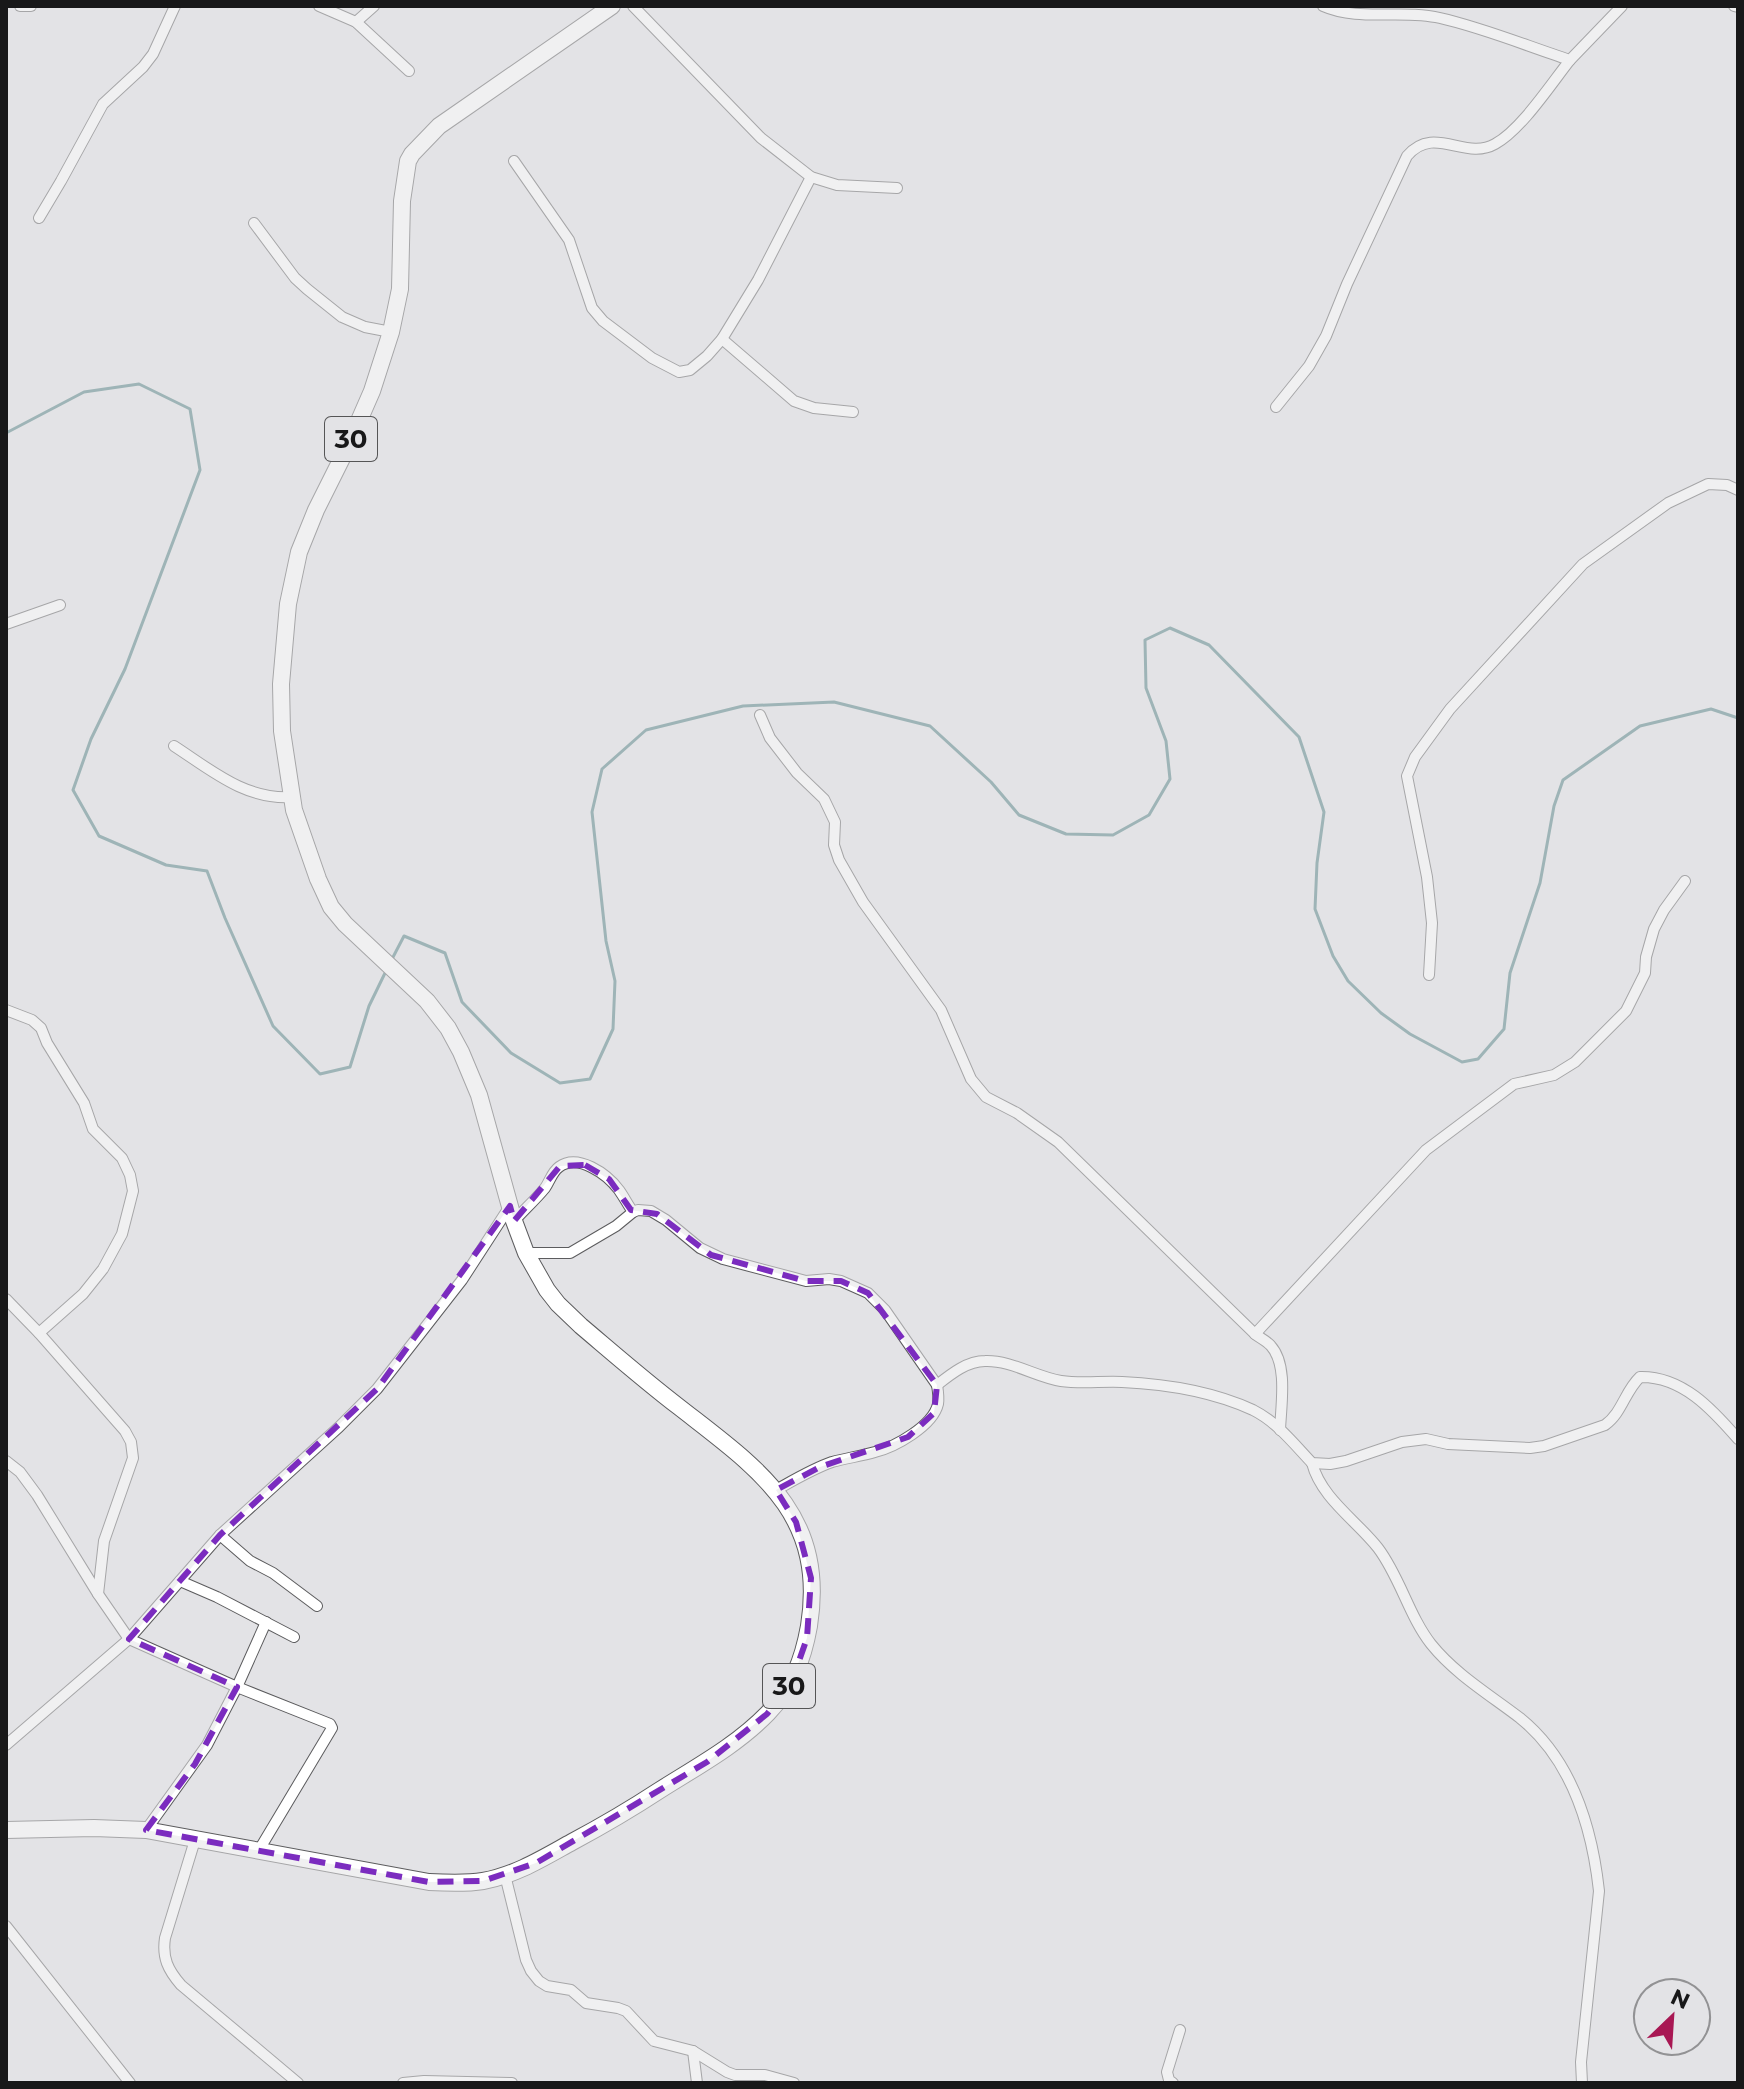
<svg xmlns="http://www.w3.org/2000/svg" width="1744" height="2089" font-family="Montserrat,sans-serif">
	<rect width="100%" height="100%" fill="#e3e3e6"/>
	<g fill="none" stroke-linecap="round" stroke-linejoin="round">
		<!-- stream -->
		<g stroke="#4a7b7e" stroke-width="3">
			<path d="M 6,433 L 84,392 L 139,384 L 190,409 L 200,470 L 125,669 L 91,739 L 73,790 L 99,836 L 166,865 L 207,871 L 225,918 L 273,1026 L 320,1074 L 350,1067 L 369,1006 L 386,971"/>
			<path d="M 391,961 L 404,936 L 445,953 L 462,1002 L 511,1053 L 560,1083 L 590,1079 L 613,1029 L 615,981 L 606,941 L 592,812 L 602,769 L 646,730 L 743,706 L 834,702 L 930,726 L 991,782 L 1019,815 L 1066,834 L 1113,835 L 1149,815 L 1170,779 L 1166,741 L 1146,688 L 1145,640 L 1170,628 L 1209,645 L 1299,737 L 1324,812 L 1317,863 L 1315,909 L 1333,956 L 1348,981 L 1381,1013 L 1410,1034 L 1462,1062 L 1478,1059 L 1504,1029 L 1510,973 L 1540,883 L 1554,806 L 1563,780 L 1640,726 L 1711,709 L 1738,718"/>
		</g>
		<!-- minor casing -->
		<g stroke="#5c5c5e" stroke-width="12">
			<g id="minor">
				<path d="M 20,6 L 31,6"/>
				<path d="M 319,6 L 356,22 L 409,71"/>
				<path d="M 633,6 L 761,138 L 811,177 L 837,185 L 897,188"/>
				<path d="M 1323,6 C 1359,22 1402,9 1440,18 C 1484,28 1527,46 1570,60 L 1622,6"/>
				<path d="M 1734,6 L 1738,7"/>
				<path d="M 356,22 L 374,6"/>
				<path d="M 514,161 L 569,240 L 592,308 L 603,321 L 652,358 L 679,372 L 690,370 L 707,356 L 722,339 L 758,280 L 811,177"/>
				<path d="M 39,218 L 61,181 L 103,104 L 143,67 L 153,54 L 175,6"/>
				<path d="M 254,223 L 295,278 L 307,289 L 342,317 L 365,327 L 391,332"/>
				<path d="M 722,339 L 794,401 L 814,408 L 853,412"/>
				<path d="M 1276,407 L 1309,366 L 1326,336 L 1347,284 L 1407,156 C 1434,124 1465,161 1495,144 C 1521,130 1551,84 1570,60"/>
				<path d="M 6,624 L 60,605"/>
				<path d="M 760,715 L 770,738 L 797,773 L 824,799 L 835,822 L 834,845 L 839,860 L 863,902 L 941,1010 L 971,1079 L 986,1097 L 1017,1113 L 1058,1142 L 1255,1334 C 1260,1338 1267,1341 1271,1346 C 1288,1365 1281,1405 1280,1430"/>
				<path d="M 174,746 C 211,770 245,800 292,797"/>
				<path d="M 1429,975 L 1432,923 L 1427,877 L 1407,776 L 1415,757 L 1450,709 L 1583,564 L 1668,503 L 1708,484 L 1727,485 L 1738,490"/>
				<path d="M 6,1010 L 32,1020 L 41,1028 L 47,1043 L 84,1103 L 93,1129 L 122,1158 L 130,1175 L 133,1191 L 122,1234 L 103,1269 L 83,1294 L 39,1333"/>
				<path d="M 514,1221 C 524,1210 536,1199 545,1188 C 550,1181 552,1172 559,1167 C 578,1153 607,1174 619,1190 C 624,1197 628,1205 633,1212"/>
				<path d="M 526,1253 L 570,1253 L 616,1226 L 633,1212 L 638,1210 L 651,1211 L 666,1220 L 700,1248 L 723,1259 L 806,1281 L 829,1279 L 841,1281 L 868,1293 L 885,1310 L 937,1385 C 951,1374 967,1361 985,1361 C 1011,1360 1036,1377 1061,1381 C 1081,1384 1102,1381 1122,1382 C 1165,1384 1214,1392 1253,1410 C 1277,1422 1294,1444 1312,1463 L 1330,1464 L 1346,1461 L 1402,1442 L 1426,1439 L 1448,1444 L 1530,1448 L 1544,1446 L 1605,1425 C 1622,1413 1625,1391 1640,1377 C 1682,1376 1712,1409 1738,1439"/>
				<path d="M 6,1299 L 39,1333 L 125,1431 L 131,1442 L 133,1458 L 104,1541 L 98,1594"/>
				<path d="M 1255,1334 L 1426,1150 L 1514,1084 L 1554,1075 L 1575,1062 L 1626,1011 L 1645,973 L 1646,957 L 1654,929 L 1664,910 L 1685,881"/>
				<path d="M 6,1461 L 20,1472 L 37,1495 L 98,1594 L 129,1639 L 237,1687 L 330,1724 L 332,1728 L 259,1850"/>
				<path d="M 1312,1463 C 1321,1498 1357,1521 1378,1548 C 1400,1577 1409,1616 1431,1644 C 1455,1674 1490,1695 1520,1718 C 1572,1760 1592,1827 1599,1891 L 1581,2062 L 1582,2083"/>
				<path d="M 776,1490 C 794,1480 812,1469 832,1462 C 847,1458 861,1456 875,1452 C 895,1447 933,1426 938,1404 C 939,1398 938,1391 937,1385"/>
				<path d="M 220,1535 L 250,1561 L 273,1573 L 317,1606"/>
				<path d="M 180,1581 L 217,1597 L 294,1637"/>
				<path d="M 6,1745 L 129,1639 L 220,1535 L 339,1427 L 377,1389 L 462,1280 L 510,1206"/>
				<path d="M 146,1830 L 207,1745 L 237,1687 L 266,1622"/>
				<path d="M 195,1840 L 165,1938 C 162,1958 168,1970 181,1985 L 298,2083"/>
				<path d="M 505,1875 L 526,1960 L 531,1971 L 539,1981 L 547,1986 L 571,1990 L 586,2003 L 618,2008 L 626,2011 L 654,2041 L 693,2051 L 727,2072 L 735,2075 L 765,2075 L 794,2083"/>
				<path d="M 6,1926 L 130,2083"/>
				<path d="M 693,2051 L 697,2083"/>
				<path d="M 403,2083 L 424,2081 L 512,2083"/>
				<path d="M 1173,2083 L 1169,2080 L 1167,2072 L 1180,2030"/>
			</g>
		</g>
		<!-- trunk casing -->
		<g stroke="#5c5c5e" stroke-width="18">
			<path id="trunk" d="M 6,1830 L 94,1828 L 146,1830 L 429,1882 C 447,1883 465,1884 483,1881 C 516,1875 543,1858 572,1842 C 602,1826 631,1809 660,1790 C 698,1766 737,1745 768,1713 C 792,1688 803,1660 809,1626 C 827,1513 757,1468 679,1407 C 645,1381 613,1353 581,1326 L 558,1304 L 547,1290 L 526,1253 L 514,1221 L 479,1095 L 461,1052 L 448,1028 L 427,1001 L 345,924 L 331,907 L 318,879 L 294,810 L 282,731 L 281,684 L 288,604 L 299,552 L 316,510 L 348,446 L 372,391 L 391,332 L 400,289 L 402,201 L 408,161 L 412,154 L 439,126 L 612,6"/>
		</g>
		<!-- minor -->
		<use href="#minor" stroke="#fff" stroke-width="10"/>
		<!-- trunk -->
		<use href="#trunk" stroke="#fff" stroke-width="16"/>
	</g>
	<!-- marked area -->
	<path d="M0 0H1744V2089H0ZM 585,1165 L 609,1179 L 631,1210 L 657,1214 L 711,1255 L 806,1281 L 841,1281 L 868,1293 L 937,1385 L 934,1413 L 908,1437 L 820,1467 L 776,1490 L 796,1522 L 811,1578 L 807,1638 L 791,1684 L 767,1714 L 707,1762 L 536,1863 L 483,1881 L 429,1882 L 146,1830 L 195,1764 L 237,1687 L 129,1639 L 220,1535 L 377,1389 L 510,1206 L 514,1221 L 560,1166 Z" fill="#e3e3e6" fill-opacity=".55" fill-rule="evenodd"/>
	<path fill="none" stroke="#7b2cbf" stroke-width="6" stroke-dasharray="16 10" stroke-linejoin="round" d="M 585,1165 L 609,1179 L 631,1210 L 657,1214 L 711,1255 L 806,1281 L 841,1281 L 868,1293 L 937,1385 L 934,1413 L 908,1437 L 820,1467 L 776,1490 L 796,1522 L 811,1578 L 807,1638 L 791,1684 L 767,1714 L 707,1762 L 536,1863 L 483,1881 L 429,1882 L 146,1830 L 195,1764 L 237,1687 L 129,1639 L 220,1535 L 377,1389 L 510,1206 L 514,1221 L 560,1166 Z"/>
	<g text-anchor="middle" stroke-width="8" stroke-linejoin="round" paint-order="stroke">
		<!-- shield labels -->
		<g fill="#e3e3e6" stroke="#555556" stroke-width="2">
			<rect x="325" y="417" width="52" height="44" rx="6"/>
			<rect x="763" y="1664" width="52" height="44" rx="6"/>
		</g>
		<g font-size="26" font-weight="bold" fill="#181819">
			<text x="351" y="448">30</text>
			<text x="789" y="1695">30</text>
		</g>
	</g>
	<!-- border -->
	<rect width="1744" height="2089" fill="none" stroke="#181819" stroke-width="16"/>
	<!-- north arrow -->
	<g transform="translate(1672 2017) rotate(25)"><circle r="38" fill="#e3e3e6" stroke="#929294" stroke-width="2"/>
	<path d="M0-6L14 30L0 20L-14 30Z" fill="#a81753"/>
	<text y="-12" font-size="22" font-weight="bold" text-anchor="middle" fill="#181819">N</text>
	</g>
</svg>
